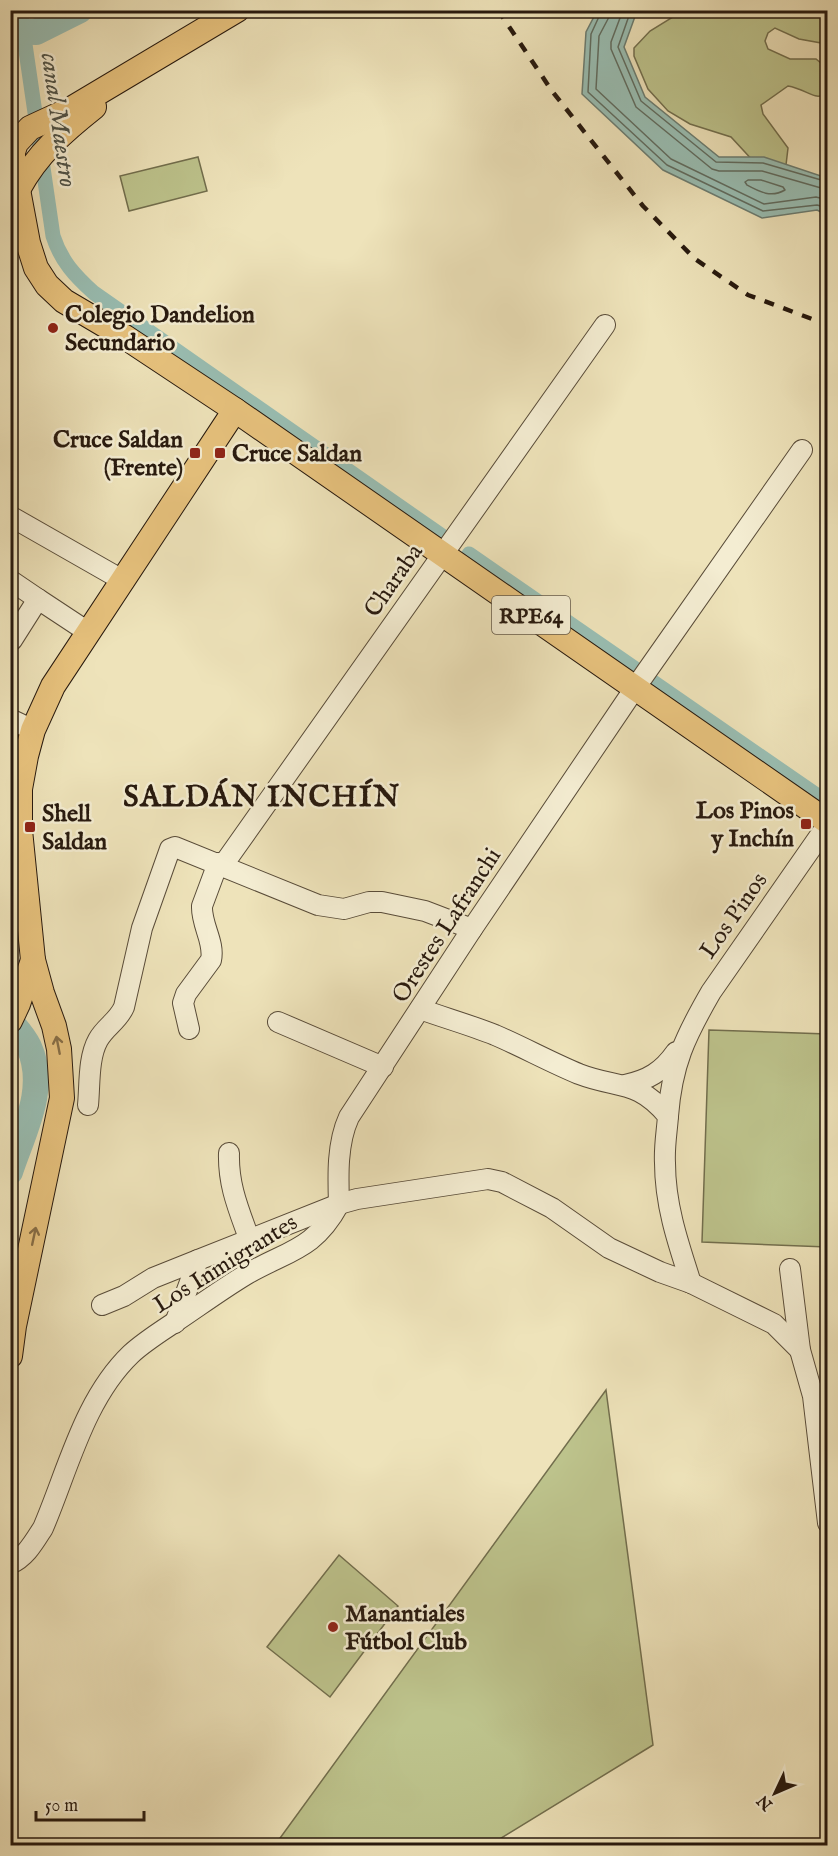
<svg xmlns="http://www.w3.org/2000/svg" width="838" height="1856" font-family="'IM FELL English',serif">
	<rect width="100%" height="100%" fill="#eee3ba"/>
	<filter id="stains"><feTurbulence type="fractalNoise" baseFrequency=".00333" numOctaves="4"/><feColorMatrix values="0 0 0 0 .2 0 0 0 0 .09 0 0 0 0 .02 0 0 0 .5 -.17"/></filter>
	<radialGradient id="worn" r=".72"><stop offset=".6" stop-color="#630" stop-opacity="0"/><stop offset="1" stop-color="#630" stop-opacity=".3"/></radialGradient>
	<!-- green -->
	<g fill="#bdc38c" stroke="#726e4d" stroke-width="1.5">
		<path d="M 678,11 L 827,11 L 827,44 L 799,39 L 775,28 L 768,33 L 765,41 L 768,49 L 790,59 L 816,59 L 827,68 C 827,115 813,90 788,86 L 761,105 L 763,114 L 788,148 L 786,165 L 756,164 L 731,137 L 690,124 L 668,111 L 648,89 L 634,56 L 634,48 L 650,31 L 673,17 Z"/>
		<path d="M 198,157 L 207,191 L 129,211 L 120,176 Z"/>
		<path d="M 709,1030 L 827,1034 L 827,1247 L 702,1242 Z"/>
		<path d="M 606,1390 L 653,1745 L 490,1845 L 275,1845 Z"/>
		<path d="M 339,1555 L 398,1606 L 330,1697 L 267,1647 Z"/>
	</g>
	<!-- water -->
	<path fill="#99beb3" stroke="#6b7c71" stroke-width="1.5" d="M 597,11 L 637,11 L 624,47 L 645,97 L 719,157 L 764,157 L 827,178 L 827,215 L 817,210 L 762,218 L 663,170 L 582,94 L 586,32 Z"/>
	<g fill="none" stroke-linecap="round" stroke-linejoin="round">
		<!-- shore -->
		<g stroke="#606c60" stroke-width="1.5">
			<path d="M 602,10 L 591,34 L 588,92 L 667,165 L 763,211 L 817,205 L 828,208"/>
			<path d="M 610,10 L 609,17 L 599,36 L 596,89 L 671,159 L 764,204 L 816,197 L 828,200"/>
			<path d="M 623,10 L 611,42 L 611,49 L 636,107 L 712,169 L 719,171 L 762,171 L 828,190"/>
			<path d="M 631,10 L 618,47 L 641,101 L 716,162 L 763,163 L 828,182"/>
			<path d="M 748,180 L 761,180 L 783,187 L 785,190 C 771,198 760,192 747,185 L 745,182 Z"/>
		</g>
		<!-- canal -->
		<g stroke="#99beb3" stroke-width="15">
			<path d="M 20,10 L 53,236 C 61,261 75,276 94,293 L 442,536"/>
			<path d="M 469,554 L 634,668"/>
			<path d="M 653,682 L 828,803"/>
		</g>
		<!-- river -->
		<g stroke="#99beb3" stroke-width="26">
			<path d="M 10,31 L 36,32 L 80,10"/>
			<path d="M 10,1021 C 17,1029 25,1038 29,1047 C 48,1089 23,1132 10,1172"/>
		</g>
		<!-- minor casing -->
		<g stroke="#594c39" stroke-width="22">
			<g id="minor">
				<path d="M 10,516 L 124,581"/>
				<path d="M 10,580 L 38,599"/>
				<path d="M 12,640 L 38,599 L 88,632"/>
				<path d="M 10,719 L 33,730"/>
				<path d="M 223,865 L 605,325"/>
				<path d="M 420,1009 C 445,1018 470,1025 495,1035 C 523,1047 550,1062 579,1074 C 618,1089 637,1079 668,1116 C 667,1131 664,1147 665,1163 C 665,1205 678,1243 691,1283"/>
				<path d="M 278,1022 L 383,1067"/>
				<path d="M 189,1029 L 183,1003 L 186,994 L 211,960 C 215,942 201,925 202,906 L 218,863"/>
				<path d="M 625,1085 C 648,1080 662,1072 676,1052"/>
				<path d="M 88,1105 C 90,1085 88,1058 98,1040 C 105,1027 118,1021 124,1007 L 142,928 L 170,849 L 175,847 L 318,905 L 344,909 L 369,902 L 382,902 L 425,911 L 472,929"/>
				<path d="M 668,1116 C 672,1064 685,1037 711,992 L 828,824"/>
				<path d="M 229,1153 C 228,1186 239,1210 250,1241"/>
				<path d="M 339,1204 C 338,1175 337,1143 349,1117 L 472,929 L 635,688 L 802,450"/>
				<path d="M 790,1269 L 800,1350 L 813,1396 L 828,1523"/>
				<path d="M 102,1305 L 124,1296 L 153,1278 L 198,1260"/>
				<path d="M 175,1323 L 198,1260 L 339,1204 L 357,1199 L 488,1179 L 502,1182 L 552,1208 L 609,1248 L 660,1272 L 691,1283 L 774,1324 L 800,1350"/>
				<path d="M 10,1564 C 26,1557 34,1542 43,1528 C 68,1470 84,1399 131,1354 C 144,1342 160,1332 175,1322 C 199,1306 222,1289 247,1274 C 289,1250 314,1250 339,1204"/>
			</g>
		</g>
		<!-- major casing -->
		<g stroke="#27190e" stroke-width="26">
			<g id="major">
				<path d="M 237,10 L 71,109 L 30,128 L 16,143 L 13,152 L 13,163 L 28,243 L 36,268 L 47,285 L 64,301 L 125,337 L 235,410 L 828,822"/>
				<path d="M 19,188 C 37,154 65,130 94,107"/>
				<path d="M 10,1021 L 18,1004 L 33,960"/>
				<path d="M 10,1356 L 14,1326 L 62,1098 L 59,1049 L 54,1026 L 42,993 L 33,960 L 20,830 L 20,789 L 26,756 L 33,730 L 53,686 L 235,410"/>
			</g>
		</g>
		<!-- minor -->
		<use href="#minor" stroke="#f4edd2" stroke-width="20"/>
		<!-- major -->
		<use href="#major" stroke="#e7c27d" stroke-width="24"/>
		<!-- rail -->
		<path stroke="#27190e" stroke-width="4.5" stroke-dasharray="10 10" stroke-linecap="butt" d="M 498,10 L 552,91 L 643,206 L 695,259 L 748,295 L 828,325"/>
	</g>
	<!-- one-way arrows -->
	<defs><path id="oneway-shaft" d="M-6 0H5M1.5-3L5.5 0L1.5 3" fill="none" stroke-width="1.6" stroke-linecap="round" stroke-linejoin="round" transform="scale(1.5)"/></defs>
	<g stroke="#876e46">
		<use href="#oneway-shaft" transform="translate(58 1045) rotate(-101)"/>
		<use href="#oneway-shaft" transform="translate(34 1236) rotate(-78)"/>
	</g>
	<!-- markers -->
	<g fill="#8f2418" stroke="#f4edd2" stroke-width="2">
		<circle cx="53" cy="328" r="6"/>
		<rect x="189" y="447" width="12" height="12" rx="3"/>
		<rect x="214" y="447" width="12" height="12" rx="3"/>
		<rect x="800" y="818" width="12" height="12" rx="3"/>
		<rect x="24" y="821" width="12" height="12" rx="3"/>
		<circle cx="333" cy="1627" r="6"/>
	</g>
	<g text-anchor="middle" stroke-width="5" stroke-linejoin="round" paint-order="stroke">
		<!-- shield labels -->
		<rect fill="#f4edd2" stroke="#645949" stroke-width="1.5" x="492" y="596" width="78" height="38" rx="4.5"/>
		<g font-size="22" font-weight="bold" fill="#27190e">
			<text x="531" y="623">RPE64</text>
		</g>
		<!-- poi labels -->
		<g font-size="24" font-weight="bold" fill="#27190e" stroke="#f4edd2" text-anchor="start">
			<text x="65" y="322">Colegio Dandelion<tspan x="65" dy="28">Secundario</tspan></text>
			<text x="183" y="447" text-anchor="end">Cruce Saldan<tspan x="183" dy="28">(Frente)</tspan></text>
			<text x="232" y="461">Cruce Saldan</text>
			<text x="794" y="818" text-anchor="end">Los Pinos<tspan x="794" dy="28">y Inchín</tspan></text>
			<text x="42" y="821">Shell<tspan x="42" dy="28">Saldan</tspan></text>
			<text x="345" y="1621">Manantiales<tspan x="345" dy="28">Fútbol Club</tspan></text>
		</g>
		<!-- street labels -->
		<g font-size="24" fill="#27190e" stroke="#f4edd2">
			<text transform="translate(393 580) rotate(-55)" y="8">Charaba</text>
			<text transform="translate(733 915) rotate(-55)" y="8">Los Pinos</text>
			<text transform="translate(446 925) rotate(-57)" y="8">Orestes Lafranchi</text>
			<text transform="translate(225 1263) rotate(-32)" y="8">Los Inmigrantes</text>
		</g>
		<!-- water labels -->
		<g font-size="26" font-style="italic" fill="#4f5348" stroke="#f4edd2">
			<text transform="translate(60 120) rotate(82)" y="9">canal Maestro</text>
		</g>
		<!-- district labels -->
		<g font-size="30" font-weight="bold" letter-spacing="1.5" fill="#27190e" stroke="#f4edd2">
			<text x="262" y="806">SALDÁN INCHÍN</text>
		</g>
	</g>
	<!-- margin -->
	<rect width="838" height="1856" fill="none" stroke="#eee3ba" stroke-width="36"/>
	<rect x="12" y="12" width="814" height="1832" fill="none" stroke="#27190e" stroke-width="3"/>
	<rect x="18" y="18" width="802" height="1820" fill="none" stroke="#27190e" stroke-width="1.5"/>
	<!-- north arrow -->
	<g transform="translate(775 1793) rotate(226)" stroke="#f4edd2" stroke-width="4.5" paint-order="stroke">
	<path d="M0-4.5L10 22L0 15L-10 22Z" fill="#27190e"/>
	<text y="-9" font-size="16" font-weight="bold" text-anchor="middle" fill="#27190e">N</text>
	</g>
	<!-- scale -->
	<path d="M36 1811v9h108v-9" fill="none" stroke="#27190e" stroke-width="3"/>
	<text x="45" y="1811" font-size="18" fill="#27190e" stroke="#f4edd2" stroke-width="4.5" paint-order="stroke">50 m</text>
	<rect width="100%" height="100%" filter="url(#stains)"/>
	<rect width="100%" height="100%" fill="url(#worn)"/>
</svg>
